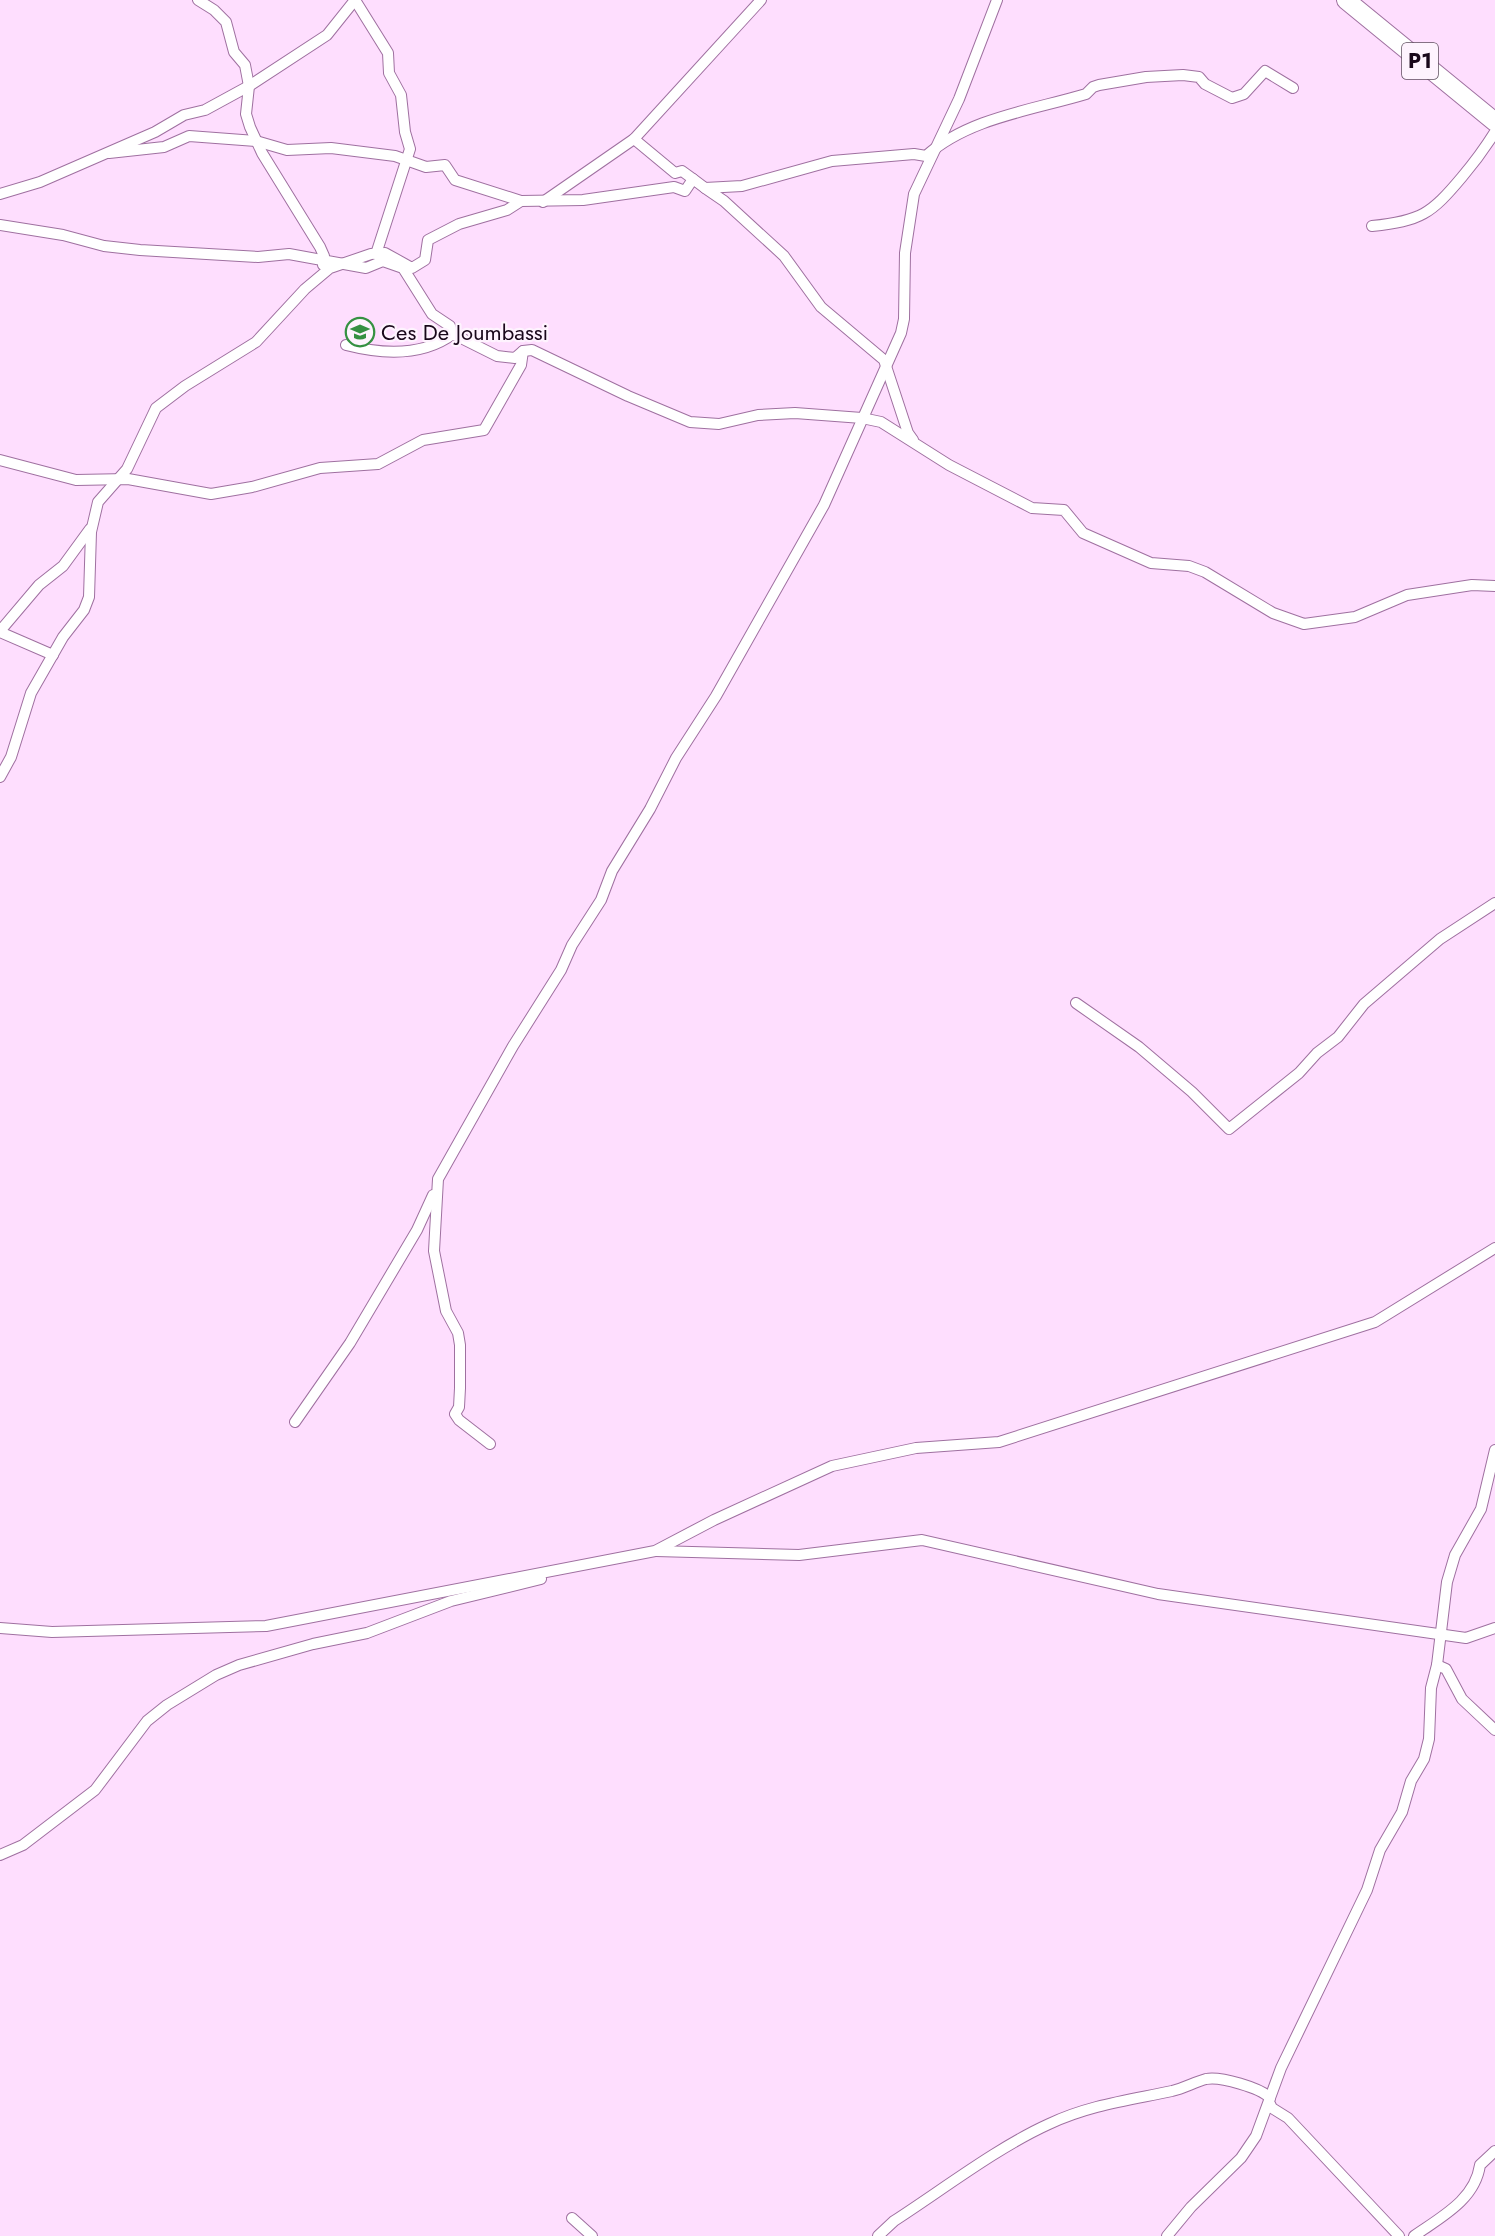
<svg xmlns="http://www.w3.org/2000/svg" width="1495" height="2236" font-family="Jost,sans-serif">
	<rect width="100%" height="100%" fill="#fedefe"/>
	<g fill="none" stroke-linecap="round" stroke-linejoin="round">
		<!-- street casing -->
		<g stroke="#9f70a0" stroke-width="12">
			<g id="street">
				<path d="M 198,0 L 214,10 L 226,22 L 234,52 L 245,65 L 249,86 L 246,114 L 250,127 L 262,153 L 320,247 L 324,256 L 323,265"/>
				<path d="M 355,0 L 388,53 L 389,73 L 401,95 L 405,132 L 410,149 L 376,254"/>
				<path d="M 634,139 L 675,173 L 682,171 L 693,179"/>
				<path d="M 109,153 L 164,147 L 189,136 L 256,141 L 287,150 L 331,148 L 395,156 L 426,167 L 445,165 L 455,180 L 521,201"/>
				<path d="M 705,188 L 724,201 L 784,256 L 821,307 L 884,360 L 908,433 L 913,440"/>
				<path d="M 0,194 L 40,182 L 155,132 L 184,115 L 205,110 L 249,86 L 327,35 L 355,0"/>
				<path d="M 543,202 L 634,139 L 761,0"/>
				<path d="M 0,225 L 63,235 L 104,246 L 140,250 L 258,257 L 289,254 L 366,268 L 383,261 L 403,268 L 432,314 L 450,326 L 453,334"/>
				<path d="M 1372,226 C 1421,221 1431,214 1462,177 C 1474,163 1485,148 1495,132"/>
				<path d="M 346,345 C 381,354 422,357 453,334 L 497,356 L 515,358 L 523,351 L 532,350 L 628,396 L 690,422 L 719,424 L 758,415 L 795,413 L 862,418 L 881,422 L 949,465 L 1032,508 L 1064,510 L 1083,533 L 1151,563 L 1189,566 L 1205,572 L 1273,613 L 1304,624 L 1355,617 L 1407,595 L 1472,585 L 1495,586"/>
				<path d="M 0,460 L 76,480 L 128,479 L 211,494 L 252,487 L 320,468 L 378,464 L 423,440 L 484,430 L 521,365 L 523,351"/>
				<path d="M 0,631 L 39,585 L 63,566 L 90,529"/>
				<path d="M 0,632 L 53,655"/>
				<path d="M 0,777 L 11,757 L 31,693 L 63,637 L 84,610 L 89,597 L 91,532 L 98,502 L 127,469 L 156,408 L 185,386 L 256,342 L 305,289 L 330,268 L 371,254 L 385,253 L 412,268 L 425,260 L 428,240 L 459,224 L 507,210 L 521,201 L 583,200 L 674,187 L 685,191 L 693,179 L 705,188 L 742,186 L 832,161 L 914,154 L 926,156 C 968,118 1033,110 1086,94 L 1093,87 L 1099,85 L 1146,77 L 1183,75 L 1199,77 L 1205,84 L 1232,98 L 1244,94 L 1265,71 L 1293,88"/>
				<path d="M 1076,1003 L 1139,1047 L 1192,1092 L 1229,1129 L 1299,1073 L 1317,1053 L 1338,1037 L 1364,1004 L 1440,939 L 1495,903"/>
				<path d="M 295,1422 L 350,1343 L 417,1230 L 433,1195"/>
				<path d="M 490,1444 L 459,1420 L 455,1414 L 459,1407 L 460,1388 L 460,1345 L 458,1333 L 446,1311 L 434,1251 L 438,1179 L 513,1046 L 561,970 L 572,945 L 601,900 L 612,871 L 650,809 L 676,758 L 716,696 L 824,505 L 901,333 L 904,319 L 905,253 L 914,194 L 959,99 L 997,0"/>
				<path d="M 656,1551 L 799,1555 L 922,1540 L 1158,1594 L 1466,1638 L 1495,1628"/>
				<path d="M 0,1628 L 52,1632 L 266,1626 L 655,1551 L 714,1520 L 832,1466 L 916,1448 L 999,1442 L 1375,1322 L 1495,1248"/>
				<path d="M 1437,1665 L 1446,1669 L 1462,1699 L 1495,1730"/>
				<path d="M 0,1855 L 23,1845 L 95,1790 L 147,1721 L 167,1705 L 216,1675 L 239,1665 L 313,1644 L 367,1633 L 451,1601 L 541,1579"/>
				<path d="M 1269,2102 L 1272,2108 L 1288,2118 L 1399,2236"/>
				<path d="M 572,2218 L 592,2236"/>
				<path d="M 878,2236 L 894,2221 C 942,2190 998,2147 1049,2124 C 1089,2105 1130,2100 1172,2091 C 1184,2088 1195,2082 1206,2079 C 1220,2076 1261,2088 1270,2098"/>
				<path d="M 1167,2236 L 1191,2207 L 1241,2158 L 1256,2136 L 1281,2068 L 1367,1890 L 1380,1850 L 1402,1812 L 1411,1781 L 1424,1759 L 1429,1739 L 1431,1688 L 1437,1665 L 1447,1582 L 1455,1555 L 1481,1509 L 1495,1450"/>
				<path d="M 1414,2236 C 1441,2217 1475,2200 1480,2165 L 1495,2151"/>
			</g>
		</g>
		<!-- primary casing -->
		<g stroke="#9f70a0" stroke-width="20">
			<path id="primary" d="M 1346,0 L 1495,122"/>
		</g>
		<!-- street -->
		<use href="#street" stroke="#fff" stroke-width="10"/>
		<!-- primary -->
		<use href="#primary" stroke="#fff" stroke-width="18"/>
	</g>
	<!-- icons -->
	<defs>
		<g id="school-ring" transform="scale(1.5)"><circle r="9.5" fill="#fef3fe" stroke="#359142" stroke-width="1.5"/><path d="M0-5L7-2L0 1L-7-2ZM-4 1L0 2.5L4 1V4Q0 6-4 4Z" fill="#359142"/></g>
	</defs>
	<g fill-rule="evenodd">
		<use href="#school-ring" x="360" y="332"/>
	</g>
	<g text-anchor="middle" stroke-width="4.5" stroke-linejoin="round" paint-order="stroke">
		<!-- shield labels -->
		<rect fill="#fef3fe" stroke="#5e4e5e" stroke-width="1.5" x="1402" y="43" width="36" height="36" rx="4.5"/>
		<g font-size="21" font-weight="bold" fill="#19071a">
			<text x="1420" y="68">P1</text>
		</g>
		<!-- poi labels -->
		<g font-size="22" fill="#19071a" stroke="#fef3fe" text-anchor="start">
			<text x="381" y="340">Ces De Joumbassi</text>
		</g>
	</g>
</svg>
